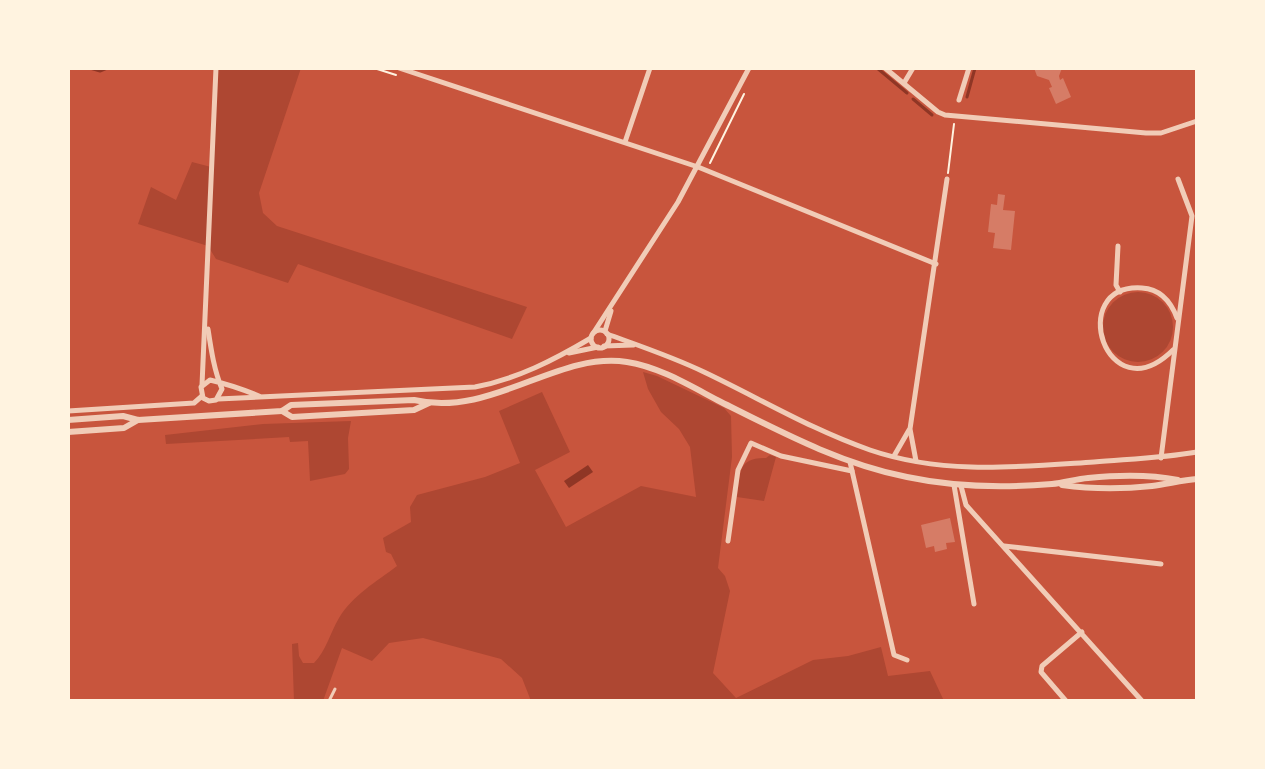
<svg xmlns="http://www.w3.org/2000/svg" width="1265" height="769" font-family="'Golos Text',sans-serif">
	<rect width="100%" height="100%" fill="#c8553d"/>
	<!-- green -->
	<g fill="#ae4732">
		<path d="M 217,68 L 301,68 L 259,193 L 263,213 L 277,226 L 527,307 L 512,339 L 298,264 L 288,283 L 216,259 L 208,246 L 138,224 L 151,187 L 176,200 L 192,162 L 211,167 Z"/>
		<circle cx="1138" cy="327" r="35"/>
		<path d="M 643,372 L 657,376 L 724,408 L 731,416 L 732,457 L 718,568 L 725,576 L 730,591 L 713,673 L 736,698 L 813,660 L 848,656 L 881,647 L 888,676 L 930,671 L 944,701 L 531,701 L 522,678 L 501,659 L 423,638 L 389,643 L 372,661 L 342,648 L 323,701 L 294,701 L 292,644 L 298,643 L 299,656 L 303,663 L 314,663 C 326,651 330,633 339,618 C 353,595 376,582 397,566 L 391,554 L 386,552 L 383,538 L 411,522 L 410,507 L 417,495 L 485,477 L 520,463 L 499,411 L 542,392 L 570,452 L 535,470 L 566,527 L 641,486 L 696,497 L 690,447 L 679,429 L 661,412 L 648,389 Z"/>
		<path d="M 351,421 L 348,438 L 349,469 L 345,474 L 310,481 L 308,441 L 290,442 L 289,437 L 166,444 L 165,435 L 263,424 Z"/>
		<path d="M 770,455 L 776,457 L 764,501 L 737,497 C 741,472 737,458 766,458 Z"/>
	</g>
	<!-- water -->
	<path fill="#8f3625" d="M 588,465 L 593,472 L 569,488 L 564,481 Z"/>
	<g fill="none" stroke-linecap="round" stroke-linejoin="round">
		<!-- stream -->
		<g stroke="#8f3625" stroke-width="3">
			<path d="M 90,68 L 100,71 L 107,68"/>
			<path d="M 877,68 L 907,93"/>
			<path d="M 967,97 L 975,68"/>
			<path d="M 913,99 L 932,115"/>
		</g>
	</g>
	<!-- building -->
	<g fill="#d67c66">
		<path d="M 1034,68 L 1062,68 L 1059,76 L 1060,80 L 1063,78 L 1071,97 L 1056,104 L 1049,88 L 1052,87 L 1049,80 L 1037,76 Z"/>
		<path d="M 998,194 L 1005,195 L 1003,210 L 1015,211 L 1011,250 L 993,248 L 995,233 L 988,232 L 991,204 L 997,205 Z"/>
		<path d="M 950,518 L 955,542 L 946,543 L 947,549 L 935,552 L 934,546 L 926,548 L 921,525 Z"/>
	</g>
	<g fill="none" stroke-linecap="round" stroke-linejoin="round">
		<!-- path -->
		<g stroke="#fff3e0" stroke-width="2">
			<path d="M 374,68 L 396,75"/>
			<path d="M 710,163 L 744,94"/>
			<path d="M 948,173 L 954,124"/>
		</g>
		<!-- service -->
		<path stroke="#f1ccb7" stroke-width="3" d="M 329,701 L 335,689"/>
		<!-- minor -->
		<g stroke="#f1ccb7" stroke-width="5">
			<path d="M 399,68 L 698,167 L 936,264"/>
			<path d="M 885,68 L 938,112 L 945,115 L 1146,133 L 1161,133 L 1197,121"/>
			<path d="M 904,83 L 913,68"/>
			<path d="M 959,100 L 969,68"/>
			<path d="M 625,142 L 650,68"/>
			<path d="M 1118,246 L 1116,285 L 1120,292"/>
			<path d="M 208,329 C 211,349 214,370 222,389 L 216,400 L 209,401 L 203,398 L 201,387 L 210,380 C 227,384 242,389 259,396"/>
			<circle cx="600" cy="339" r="9"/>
			<path d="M 605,331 L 611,311"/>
			<path d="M 594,332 L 678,202 L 749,68"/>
			<path d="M 607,334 C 640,346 673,357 704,372 C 759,398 812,430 870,450 C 943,475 1018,467 1094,462 C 1129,459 1163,458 1197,452"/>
			<path d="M 604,346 L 633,345"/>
			<path d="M 1173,350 C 1106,416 1065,283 1142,288 C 1160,289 1171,302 1177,318"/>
			<path d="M 569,353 L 598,347"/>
			<path d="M 202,385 L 216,68"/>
			<path d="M 218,399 L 475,387 C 517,379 554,360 591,338"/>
			<path d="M 68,411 L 194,403 L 202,396"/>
			<path d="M 894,456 L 909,430"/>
			<path d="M 1161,458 L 1192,216 L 1178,179"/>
			<path d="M 916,461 L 910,429 L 947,179"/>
			<path d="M 850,462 L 894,655 L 907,660"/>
			<path d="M 954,485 L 974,604"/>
			<path d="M 961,486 L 966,505 L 1142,701"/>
			<path d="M 728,541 L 738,470 L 751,443 L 781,456 L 852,471"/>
			<path d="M 1004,546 L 1161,564"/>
			<path d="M 1066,701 L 1041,672 L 1042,666 L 1082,632"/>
		</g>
		<!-- tertiary -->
		<g stroke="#f1ccb7" stroke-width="6">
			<path d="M 282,411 L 292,417 L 414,410 L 429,403"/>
			<path d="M 68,420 L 123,416 L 138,420 L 282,411 L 291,405 L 414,400 C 492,418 557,351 627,362 C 660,367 692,387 721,402 C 781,432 841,464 907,477 C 954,487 1003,488 1052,484 C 1064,483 1076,479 1088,478 C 1118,475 1148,474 1178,480"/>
			<path d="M 68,432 L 124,428 L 138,420"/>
			<path d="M 1062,485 C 1091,489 1123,489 1152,486 C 1168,484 1182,480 1197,479"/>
		</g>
	</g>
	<!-- border -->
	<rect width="1265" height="769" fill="none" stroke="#fff3e0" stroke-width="140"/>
</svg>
